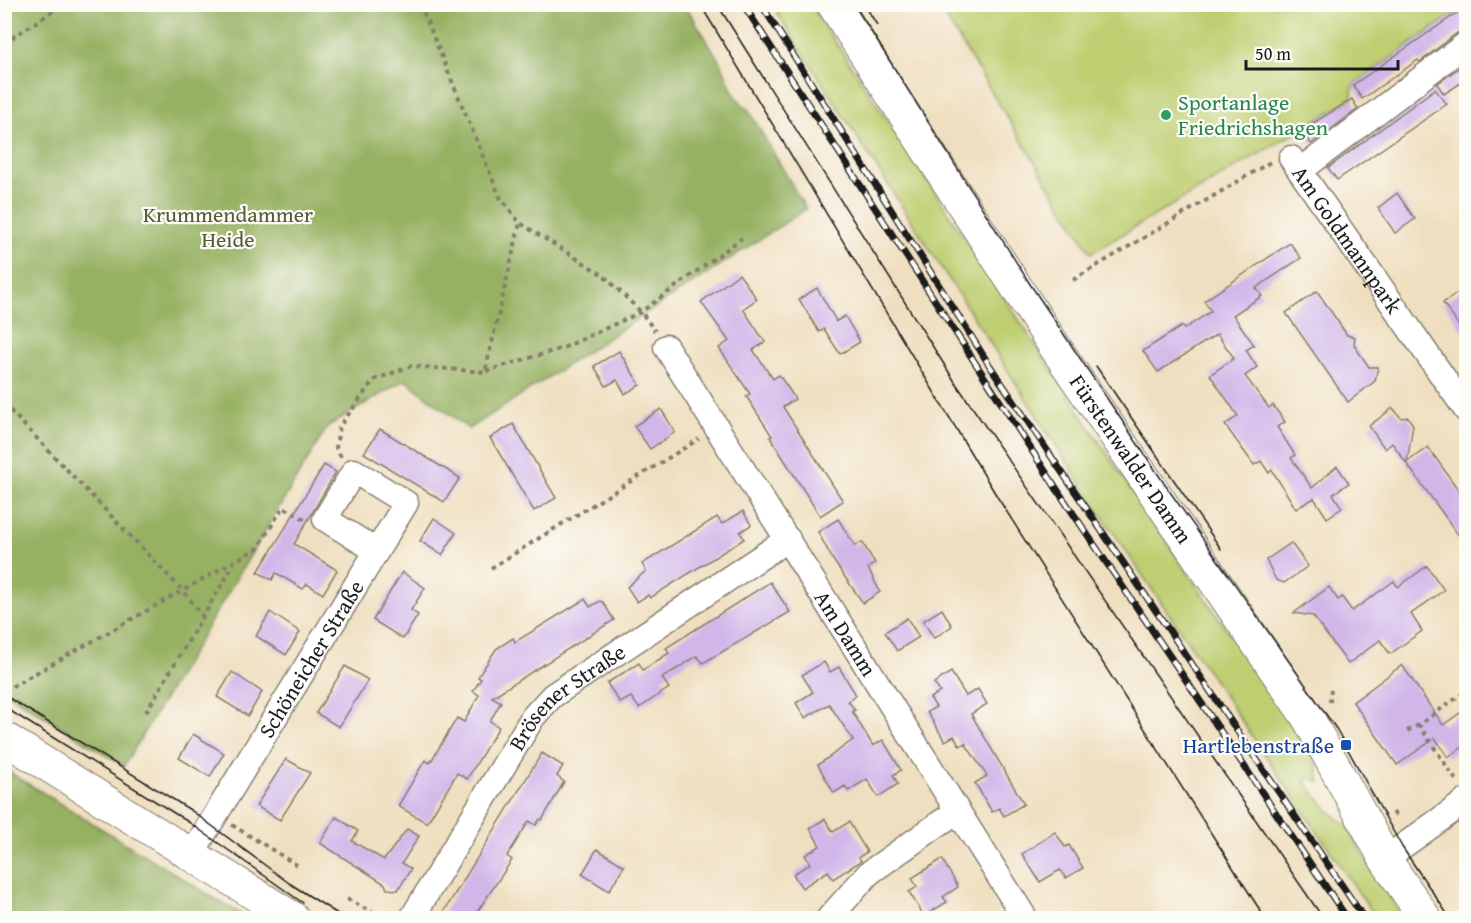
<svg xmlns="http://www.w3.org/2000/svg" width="1471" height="923" font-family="'Gentium Book Plus',serif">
	<rect width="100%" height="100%" fill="#fdfcf7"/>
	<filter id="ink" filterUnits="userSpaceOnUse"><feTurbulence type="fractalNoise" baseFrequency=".0167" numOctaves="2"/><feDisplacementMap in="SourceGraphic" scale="12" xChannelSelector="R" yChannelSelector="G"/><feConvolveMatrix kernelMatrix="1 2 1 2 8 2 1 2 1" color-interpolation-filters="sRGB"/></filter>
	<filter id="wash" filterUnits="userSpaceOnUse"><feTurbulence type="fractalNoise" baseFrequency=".008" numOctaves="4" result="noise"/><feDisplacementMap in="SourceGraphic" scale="24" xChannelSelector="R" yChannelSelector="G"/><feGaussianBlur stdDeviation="1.35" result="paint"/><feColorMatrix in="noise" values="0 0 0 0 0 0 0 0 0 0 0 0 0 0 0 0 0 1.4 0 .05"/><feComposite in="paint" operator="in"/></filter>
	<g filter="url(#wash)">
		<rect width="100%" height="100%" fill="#efdfc0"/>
		<!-- green -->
		<g fill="#bece70" stroke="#6d7546" stroke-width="1.5">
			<path d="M 772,5 L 811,5 L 1137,499 L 1300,736 L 1317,765 L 1320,782 L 1310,778 L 1304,780 L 1328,810 L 1348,827 L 1373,873 L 1404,918 L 1376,918 L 1092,501 Z"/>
			<path d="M 938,5 L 1466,5 L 1353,85 L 1352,99 L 1091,253 Z"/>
		</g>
		<!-- forest -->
		<g fill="#96b162" stroke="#59663f" stroke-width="1.5">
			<path d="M 4,5 L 685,5 C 697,25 711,45 722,66 C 731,84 730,94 748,109 L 806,209 L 469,429 L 405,380 L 328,426 L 124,766 L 5,692 Z"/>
			<path d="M 4,769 L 247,918 L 5,918 Z"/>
		</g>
		<g id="blocks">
			<!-- building -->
			<g fill="#d1b7e9">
				<path d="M 1467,6 L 1467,30 L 1457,33 L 1420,62 L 1418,60 L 1362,99 L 1353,85 Z"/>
				<path d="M 1467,62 L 1467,79 L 1444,94 L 1437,84 Z"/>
				<path d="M 1435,89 L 1447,104 L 1337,180 L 1328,168 Z"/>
				<path d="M 1352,99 L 1358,109 L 1311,144 L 1302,130 Z"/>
				<path d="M 1397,193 L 1415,219 L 1395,233 L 1378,208 Z"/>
				<path d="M 1290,243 L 1301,258 L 1256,288 L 1262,296 L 1233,315 L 1254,345 L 1246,350 L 1257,367 L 1245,376 L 1269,408 L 1273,405 L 1285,422 L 1277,427 L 1295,455 L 1291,458 L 1312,488 L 1337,466 L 1349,483 L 1333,494 L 1342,508 L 1327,518 L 1314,498 L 1296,509 L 1272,470 L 1269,473 L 1261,461 L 1254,465 L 1225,425 L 1238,416 L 1210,375 L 1234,358 L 1217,334 L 1158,372 L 1143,351 L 1182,326 L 1184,329 L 1211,311 L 1204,301 Z"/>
				<path d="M 739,274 L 757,299 L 743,309 L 765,342 L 753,350 L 773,379 L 779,375 L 788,388 L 795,399 L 783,407 L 843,501 L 820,516 L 770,437 L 772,436 L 746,396 L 750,394 L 719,348 L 729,341 L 701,302 Z"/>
				<path d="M 1467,287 L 1467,337 L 1443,303 Z"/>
				<path d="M 817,288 L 836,321 L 835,322 L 845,316 L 860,342 L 840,354 L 824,329 L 819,332 L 799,299 Z"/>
				<path d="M 1317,291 L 1347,335 L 1355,337 L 1354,345 L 1369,367 L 1378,367 L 1375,381 L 1348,402 L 1286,313 Z"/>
				<path d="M 619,351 L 640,385 L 625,394 L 617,380 L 606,386 L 594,366 Z"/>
				<path d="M 1393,408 L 1401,418 L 1408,417 L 1413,425 L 1407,462 L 1428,447 L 1467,502 L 1467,547 L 1392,443 L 1385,449 L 1369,426 Z"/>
				<path d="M 661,409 L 675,432 L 650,449 L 634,426 Z"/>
				<path d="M 513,424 L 556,498 L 534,511 L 490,438 Z"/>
				<path d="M 380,429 L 460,478 L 444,502 L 364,453 Z"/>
				<path d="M 324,465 L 336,472 L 294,544 L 337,570 L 323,594 L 307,584 L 303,589 L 276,573 L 272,580 L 258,572 Z"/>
				<path d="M 743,511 L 751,525 L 740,532 L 744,539 L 650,598 L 648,595 L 637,602 L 627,587 L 646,571 L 642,564 L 717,517 L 722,524 Z"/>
				<path d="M 434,518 L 456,533 L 442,555 L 420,541 Z"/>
				<path d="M 838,519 L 855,546 L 862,542 L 875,563 L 868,568 L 880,592 L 863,603 L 833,560 L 818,532 Z"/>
				<path d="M 1291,543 L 1308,566 L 1284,583 L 1276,580 L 1266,560 Z"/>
				<path d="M 1427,566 L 1444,590 L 1411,614 L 1422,631 L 1390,654 L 1380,640 L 1348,664 L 1313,616 L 1294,613 L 1329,587 L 1338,600 L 1342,597 L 1352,611 L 1394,581 L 1398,587 Z"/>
				<path d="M 402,572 L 425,588 L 411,610 L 418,615 L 403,639 L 373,620 Z"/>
				<path d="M 770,582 L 790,612 L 703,663 L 697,656 L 662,678 L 669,688 L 639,708 L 631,697 L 620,703 L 607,683 L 639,663 L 643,670 L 669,653 L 666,648 Z"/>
				<path d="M 585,599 L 590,607 L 600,601 L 603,602 L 614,620 L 492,697 L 501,702 L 490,721 L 499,727 L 467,779 L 457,773 L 427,823 L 398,806 L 425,760 L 430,763 L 457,718 L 464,722 L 479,695 L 473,691 L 481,679 L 478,677 L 496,649 L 513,638 L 515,642 Z"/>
				<path d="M 942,609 L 952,626 L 934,638 L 923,621 Z"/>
				<path d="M 270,612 L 300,632 L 286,655 L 256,636 Z"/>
				<path d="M 907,618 L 919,637 L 897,651 L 885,632 Z"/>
				<path d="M 824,662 L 830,672 L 839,667 L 856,695 L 848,701 L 855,710 L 852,711 L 873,746 L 883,740 L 901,770 L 893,775 L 898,784 L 878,797 L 867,779 L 848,791 L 845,786 L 834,793 L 818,765 L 853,740 L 829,704 L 805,718 L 796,703 L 813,692 L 802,675 Z"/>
				<path d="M 1402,665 L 1443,725 L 1467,708 L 1467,744 L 1448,757 L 1435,738 L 1397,765 L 1353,702 Z"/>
				<path d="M 345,666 L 368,680 L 339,727 L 316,713 Z"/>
				<path d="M 232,672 L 262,692 L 248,716 L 217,697 Z"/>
				<path d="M 951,672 L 966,696 L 978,689 L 987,704 L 971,714 L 1024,804 L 1004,816 L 999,808 L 992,812 L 975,783 L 987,776 L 965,743 L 960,746 L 954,736 L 945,741 L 927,712 L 936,707 L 930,698 L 940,692 L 934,683 Z"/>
				<path d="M 193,734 L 224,753 L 210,777 L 179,758 Z"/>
				<path d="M 542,753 L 563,766 L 557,776 L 564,782 L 542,820 L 540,819 L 536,825 L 529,821 L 507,856 L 512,860 L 473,918 L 440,918 Z"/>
				<path d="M 286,759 L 310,773 L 280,820 L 256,806 Z"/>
				<path d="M 336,817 L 358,831 L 352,841 L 384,860 L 407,829 L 419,836 L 402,863 L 411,869 L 398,890 L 387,889 L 385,884 L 320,843 Z"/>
				<path d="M 825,819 L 833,832 L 849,822 L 867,852 L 859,857 L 861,861 L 833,879 L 828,871 L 802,888 L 793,874 L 810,864 L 805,855 L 820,846 L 810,828 Z"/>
				<path d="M 1055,832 L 1065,847 L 1069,845 L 1083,868 L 1066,878 L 1060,870 L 1040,882 L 1022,854 Z"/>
				<path d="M 597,849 L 624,866 L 609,891 L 582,874 Z"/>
				<path d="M 942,859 L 958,887 L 943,897 L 947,902 L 924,916 L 909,892 L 917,887 L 912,878 Z"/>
			</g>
		</g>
	</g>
	<g filter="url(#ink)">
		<use href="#blocks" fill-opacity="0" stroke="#867e6e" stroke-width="1.5"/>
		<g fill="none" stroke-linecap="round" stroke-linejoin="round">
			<!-- minor casing -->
			<g stroke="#867e6e" stroke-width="27">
				<g id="minor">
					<path id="s1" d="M 1291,158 L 1466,410"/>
					<path d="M 1300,171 L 1466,44"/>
					<path id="s2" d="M 666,347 L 1025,918"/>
					<path id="s3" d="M 191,855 L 406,503 L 354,471 L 325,519 L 377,551"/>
					<path d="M 1385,859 L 1466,801"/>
					<path id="s4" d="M 412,918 L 533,717 L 552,696 L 788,539"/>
					<path d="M 829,918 L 869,873 L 957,811"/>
				</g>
			</g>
			<!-- major casing -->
			<g stroke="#867e6e" stroke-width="34">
				<g id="major">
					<path id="s5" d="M 833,4 L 1057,350 L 1308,718 L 1385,859 L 1425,918"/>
					<path d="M 4,738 L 293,918"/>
				</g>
			</g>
			<!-- path -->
			<g stroke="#867e6e" stroke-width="4" stroke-dasharray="4.5 4.5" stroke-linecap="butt">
				<path d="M 420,4 L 500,197 L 520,223 L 603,275 L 641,312 L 655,331"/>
				<path d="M 4,43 L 64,4"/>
				<path d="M 1073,280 L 1272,161"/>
				<path d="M 486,371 L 563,348 L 641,312 L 742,238"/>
				<path d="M 4,404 L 183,591 L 203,617"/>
				<path d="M 341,457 L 336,448 L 339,427 L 374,380 L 411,366 L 485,372 L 520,223"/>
				<path d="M 491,568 L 699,439"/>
				<path d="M 4,691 L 258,548 L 283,507 L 306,520"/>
				<path d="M 1330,702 L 1331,690"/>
				<path d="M 146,712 L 234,564"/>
				<path d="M 1407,731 L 1419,725"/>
				<path d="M 1456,780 L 1419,725 L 1466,691"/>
				<path d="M 1393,812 L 1397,817"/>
				<path d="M 232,825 L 300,867"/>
				<path d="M 347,899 L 383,918"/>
			</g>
			<!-- minor -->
			<use href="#minor" stroke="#fff" stroke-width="24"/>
			<!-- major -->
			<use href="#major" stroke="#fff" stroke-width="32"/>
			<!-- tram -->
			<g stroke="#1c1c1c" stroke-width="1.5">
				<path d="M 700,4 L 998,498 L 1265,918"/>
				<path d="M 717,4 L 957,385 L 1323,918"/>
				<path d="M 854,4 L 1030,284 L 1168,489 L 1337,730 L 1402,847 L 1450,918"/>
				<path d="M 864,4 L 877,25"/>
				<path d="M 1096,366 L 1221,549"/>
				<path d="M 4,695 L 192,811 L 289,883 L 344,918"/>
				<path d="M 4,707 L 190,823 L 303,903"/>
			</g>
			<!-- rail casing -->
			<g stroke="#1c1c1c" stroke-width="7">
				<g id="rail">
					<path d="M 743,4 L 1062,497 L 1347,918"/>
					<path d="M 761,4 L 990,366 L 1364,918"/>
				</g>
			</g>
			<!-- rail -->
			<use href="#rail" stroke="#fdfcf7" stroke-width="4.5" stroke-dasharray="14" stroke-linecap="butt"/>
		</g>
	</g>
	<!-- markers -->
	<circle fill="#2e9e5b" stroke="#fdfcf7" stroke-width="2" cx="1166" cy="115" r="6"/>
	<rect fill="#1a4fb4" stroke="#fdfcf7" stroke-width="2" x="1340" y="739" width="12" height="12" rx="3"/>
	<g text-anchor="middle" stroke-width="4.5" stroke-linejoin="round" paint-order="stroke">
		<!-- leisure labels -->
		<g font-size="22" fill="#27864d" stroke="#fdfcf7" text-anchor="start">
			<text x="1178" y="110">Sportanlage<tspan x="1178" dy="25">Friedrichshagen</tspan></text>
		</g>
		<!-- park labels -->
		<g font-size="22" fill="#555a39" stroke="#fdfcf7">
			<text x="228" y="222">Krummendammer<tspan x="228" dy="25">Heide</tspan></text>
		</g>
		<!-- street labels -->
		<g font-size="22" fill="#1c1c1c" stroke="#fdfcf7">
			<text dy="8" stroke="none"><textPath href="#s1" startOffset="99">Am Goldmannpark</textPath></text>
			<text dy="8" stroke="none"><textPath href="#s5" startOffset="544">Fürstenwalder Damm</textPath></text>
			<text dy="8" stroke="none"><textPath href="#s2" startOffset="338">Am Damm</textPath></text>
			<text dy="8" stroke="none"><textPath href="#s3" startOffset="230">Schöneicher Straße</textPath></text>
			<text dy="8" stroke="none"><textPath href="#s4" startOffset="273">Brösener Straße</textPath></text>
		</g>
		<!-- transit labels -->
		<g font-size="22" fill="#164399" stroke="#fdfcf7" text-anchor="end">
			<text x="1334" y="753">Hartlebenstraße</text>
		</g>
	</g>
	<!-- margin -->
	<rect width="1471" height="923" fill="none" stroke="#fdfcf7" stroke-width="24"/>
	<!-- scale -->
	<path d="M1246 60v9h152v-9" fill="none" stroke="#1c1c1c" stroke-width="3"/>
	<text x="1255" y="60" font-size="18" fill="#1c1c1c" stroke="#fdfcf7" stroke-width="4.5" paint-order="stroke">50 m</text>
</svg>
